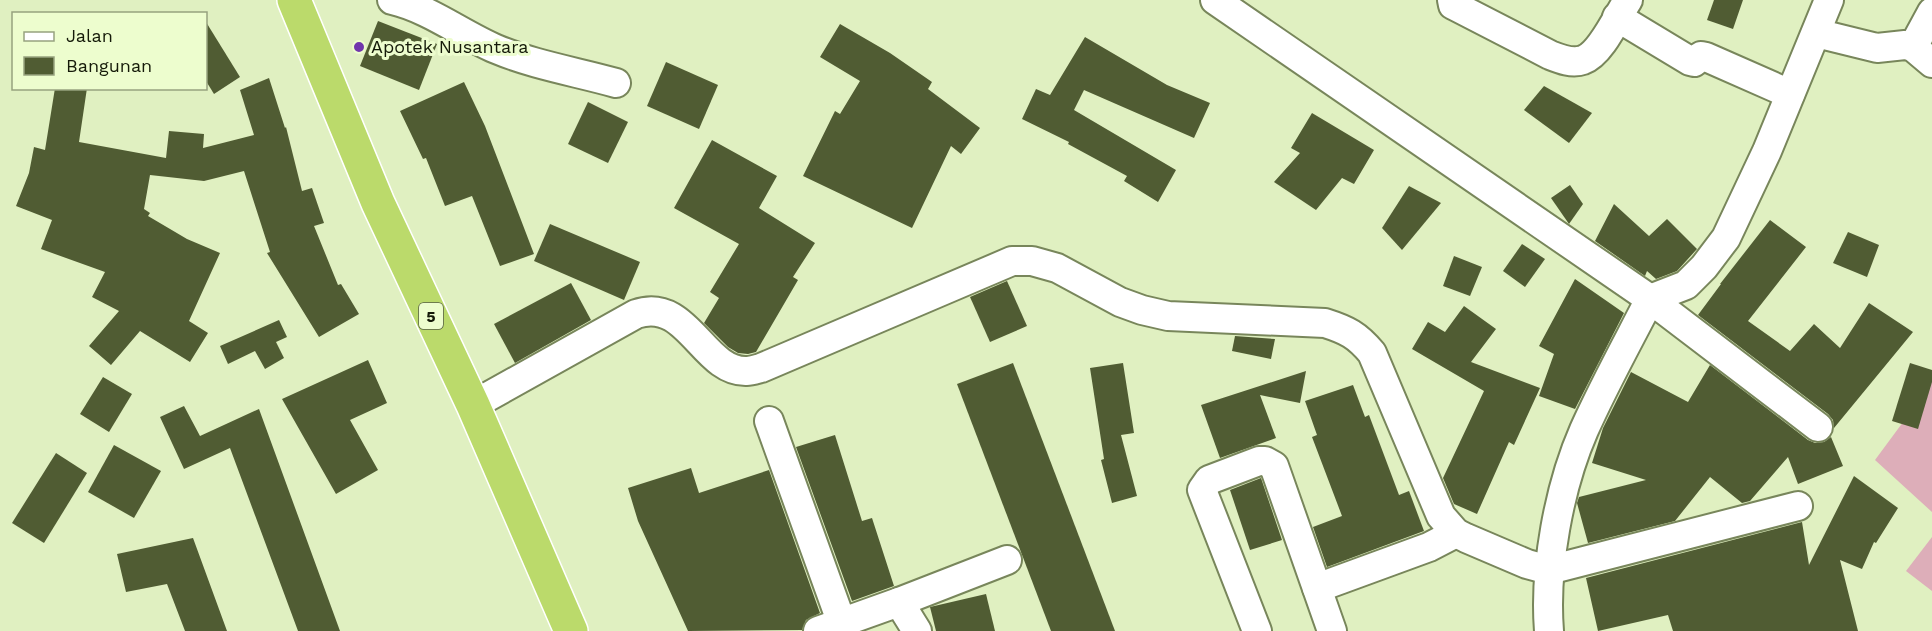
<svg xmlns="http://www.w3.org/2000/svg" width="1932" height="631" font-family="'Work Sans',sans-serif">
	<rect width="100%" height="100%" fill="#e0f0c1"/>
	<!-- green -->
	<g fill="#ddaeb9">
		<path d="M 1932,375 L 1932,512 L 1875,460 L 1909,414 Z"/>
		<path d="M 1932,537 L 1932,591 L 1906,571 Z"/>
	</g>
	<!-- building -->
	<g fill="#505c33">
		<path d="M 1714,0 L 1743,0 L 1733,29 L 1707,20 Z"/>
		<path d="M 378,21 L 437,44 L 419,90 L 360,66 Z"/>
		<path d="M 206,22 L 240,77 L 214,94 L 206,81 Z"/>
		<path d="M 840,24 L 890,53 L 932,82 L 928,89 L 980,128 L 961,154 L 951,146 L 912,228 L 803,176 L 835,111 L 840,114 L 860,81 L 820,57 Z"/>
		<path d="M 1085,37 L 1167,85 L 1210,103 L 1194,138 L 1084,90 L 1074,110 L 1176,170 L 1158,202 L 1124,181 L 1127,176 L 1068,144 L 1069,142 L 1022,119 L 1036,89 L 1050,95 Z"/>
		<path d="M 666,62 L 718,85 L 699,129 L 647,106 Z"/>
		<path d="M 269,78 L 285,128 L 286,127 L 302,191 L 312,188 L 324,223 L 314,226 L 338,285 L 341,284 L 359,314 L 319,337 L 267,253 L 270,252 L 244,171 L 204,181 L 150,175 L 144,209 L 150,213 L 148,216 L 187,239 L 220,253 L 189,321 L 208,333 L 190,362 L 140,331 L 111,365 L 89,346 L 119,311 L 92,297 L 105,272 L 41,249 L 52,220 L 16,206 L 29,173 L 34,147 L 45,150 L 55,88 L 87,88 L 79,142 L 166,158 L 169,131 L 204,134 L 203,148 L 254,135 L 240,90 Z"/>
		<path d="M 464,82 L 485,126 L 534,254 L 500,266 L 472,196 L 445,206 L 426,158 L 423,159 L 400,111 Z"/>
		<path d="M 1544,86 L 1592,113 L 1569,143 L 1524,110 Z"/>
		<path d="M 588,102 L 628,122 L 608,163 L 568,144 Z"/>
		<path d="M 1312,113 L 1374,150 L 1354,184 L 1342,178 L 1316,210 L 1274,182 L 1300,153 L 1291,148 Z"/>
		<path d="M 712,140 L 777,176 L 759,208 L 815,243 L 793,277 L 798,280 L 756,352 L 748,354 L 738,353 L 728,347 L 704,323 L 719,298 L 710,292 L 739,244 L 674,208 Z"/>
		<path d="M 1570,185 L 1583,204 L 1569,224 L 1551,198 Z"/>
		<path d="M 1409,186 L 1441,203 L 1402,250 L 1382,228 Z"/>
		<path d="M 1614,204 L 1649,236 L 1667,219 L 1697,249 L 1677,271 L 1656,279 L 1647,271 L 1645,276 L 1595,241 Z"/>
		<path d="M 1770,220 L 1806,247 L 1748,321 L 1790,351 L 1814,324 L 1840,348 L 1869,303 L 1913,332 L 1834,428 L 1833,420 L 1828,414 L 1698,315 L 1721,284 L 1720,284 Z"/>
		<path d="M 550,224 L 640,262 L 624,300 L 534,261 Z"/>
		<path d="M 1848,232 L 1879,245 L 1867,277 L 1833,263 Z"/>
		<path d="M 1522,244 L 1545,259 L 1525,287 L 1503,271 Z"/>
		<path d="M 1454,256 L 1482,267 L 1470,296 L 1443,286 Z"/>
		<path d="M 1575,279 L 1624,313 L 1575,409 L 1539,396 L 1554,354 L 1539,346 Z"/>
		<path d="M 1007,281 L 1027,326 L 990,342 L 970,297 Z"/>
		<path d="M 571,283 L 591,320 L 515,363 L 494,324 Z"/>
		<path d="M 1464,306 L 1496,329 L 1471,362 L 1540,388 L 1514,445 L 1509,442 L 1477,514 L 1454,504 L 1443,478 L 1484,391 L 1412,349 L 1428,322 L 1445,332 Z"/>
		<path d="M 279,320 L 287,337 L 276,342 L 284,358 L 265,369 L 255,351 L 228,364 L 220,346 Z"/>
		<path d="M 1235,336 L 1275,339 L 1271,359 L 1232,351 Z"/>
		<path d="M 368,360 L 387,403 L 350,420 L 378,470 L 336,494 L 282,399 Z"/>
		<path d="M 1013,363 L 1115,631 L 1051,631 L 957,384 Z"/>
		<path d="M 1123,363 L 1134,433 L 1121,435 L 1137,496 L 1112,503 L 1101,460 L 1104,459 L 1090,368 Z"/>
		<path d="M 1910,363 L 1932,370 L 1932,382 L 1918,429 L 1892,421 Z"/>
		<path d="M 1710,365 L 1808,440 L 1815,443 L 1824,442 L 1831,437 L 1843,466 L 1798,484 L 1788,457 L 1750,501 L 1742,503 L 1710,477 L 1675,521 L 1588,543 L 1577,503 L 1579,497 L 1646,480 L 1592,463 L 1603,428 L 1631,372 L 1688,402 Z"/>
		<path d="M 1306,371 L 1300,403 L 1260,395 L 1276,438 L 1220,458 L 1201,405 Z"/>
		<path d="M 103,377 L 132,394 L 109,432 L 80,414 Z"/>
		<path d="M 1353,385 L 1365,417 L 1369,415 L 1399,495 L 1409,491 L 1424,531 L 1327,567 L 1313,527 L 1342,516 L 1312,437 L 1317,435 L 1305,401 Z"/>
		<path d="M 184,406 L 200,436 L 259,409 L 340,631 L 298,631 L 230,448 L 184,469 L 160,417 Z"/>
		<path d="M 835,435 L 862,521 L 872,518 L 894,586 L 852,601 L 796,447 Z"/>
		<path d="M 114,445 L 161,471 L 134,518 L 88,492 Z"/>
		<path d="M 56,453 L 87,473 L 44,543 L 12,523 Z"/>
		<path d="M 691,468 L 699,493 L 769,470 L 820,613 L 806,620 L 802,630 L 688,631 L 638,521 L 628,488 Z"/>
		<path d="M 1854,476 L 1898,508 L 1876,543 L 1874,542 L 1862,569 L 1840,560 L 1858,631 L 1673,631 L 1668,615 L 1598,631 L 1586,578 L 1802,522 L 1809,565 Z"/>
		<path d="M 1261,478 L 1282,540 L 1250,550 L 1230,490 Z"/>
		<path d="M 193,538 L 227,631 L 185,631 L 167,584 L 126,592 L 117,554 Z"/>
		<path d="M 986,594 L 995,631 L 936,631 L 930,607 Z"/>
	</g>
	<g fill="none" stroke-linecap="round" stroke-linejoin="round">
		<!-- minor casing -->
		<g stroke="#78865b" stroke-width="32">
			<g id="minor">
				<path d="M 392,0 C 430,9 461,34 496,49 C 534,65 577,72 616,83"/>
				<path d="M 1215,0 L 1650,299 L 1686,285 L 1704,267 L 1726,238 L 1767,151 L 1829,0"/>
				<path d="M 1452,0 L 1453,5 L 1457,7 L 1550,55 C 1560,59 1572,64 1583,60 C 1601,54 1617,17 1628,0"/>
				<path d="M 1617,17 L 1690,61 L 1694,62 L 1701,56 L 1706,57 L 1790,94"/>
				<path d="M 1816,33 L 1877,48 L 1905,45 L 1913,47 L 1932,63"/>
				<path d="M 1913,47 L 1932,12"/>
				<path d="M 473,405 L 636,314 C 688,296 703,373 747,371 C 751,371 757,369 761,368 L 1012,261 L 1032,261 L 1057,268 L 1120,302 L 1142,310 L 1168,316 L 1325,323 C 1347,330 1357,335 1372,353 L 1441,516 L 1456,533 L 1466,538 L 1527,564 L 1549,570 L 1798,506"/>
				<path d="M 769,421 L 841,621"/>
				<path d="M 1317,588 L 1429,547 L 1456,533"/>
				<path d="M 899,602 L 917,631"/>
				<path d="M 818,631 L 899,602 L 1007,560"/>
				<path d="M 1257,631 L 1202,490 L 1209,480 L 1259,461 L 1265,461 L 1274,466 L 1332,631"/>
				<path d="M 1549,631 C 1544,568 1559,487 1584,430 C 1604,385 1628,342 1650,299 L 1818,427"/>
			</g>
		</g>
		<!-- highway casing -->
		<g stroke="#fff" stroke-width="36">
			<path id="highway" d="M 294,0 L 378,203 L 473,405 L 571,631"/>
		</g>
		<!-- minor -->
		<use href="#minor" stroke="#fff" stroke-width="28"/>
		<!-- highway -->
		<use href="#highway" stroke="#bbda6b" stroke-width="33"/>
	</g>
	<!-- markers -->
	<circle fill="#7136ac" stroke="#edfdce" stroke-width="2" cx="359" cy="47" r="6"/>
	<g text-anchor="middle" stroke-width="6" stroke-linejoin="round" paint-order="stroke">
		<!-- shield labels -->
		<rect fill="#edfdce" stroke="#565e44" stroke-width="1.5" x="419" y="303" width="24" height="26" rx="4.5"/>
		<g font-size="16" font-weight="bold" fill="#151a09">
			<text x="431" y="322">5</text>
		</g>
		<!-- poi labels -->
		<g font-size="18" fill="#151a09" stroke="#edfdce" text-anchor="start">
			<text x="371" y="53">Apotek Nusantara</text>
		</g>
	</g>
	<!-- legend -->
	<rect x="12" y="12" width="195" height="78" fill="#edfdce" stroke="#97a27f" stroke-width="1.5"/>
	<rect x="24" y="32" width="30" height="9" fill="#ffffff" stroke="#97a27f" stroke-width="1.5"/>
	<text x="66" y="42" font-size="18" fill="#151a09">Jalan</text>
	<rect x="24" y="57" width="30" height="18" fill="#505c33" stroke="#97a27f" stroke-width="1.5"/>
	<text x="66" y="72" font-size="18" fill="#151a09">Bangunan</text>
</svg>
